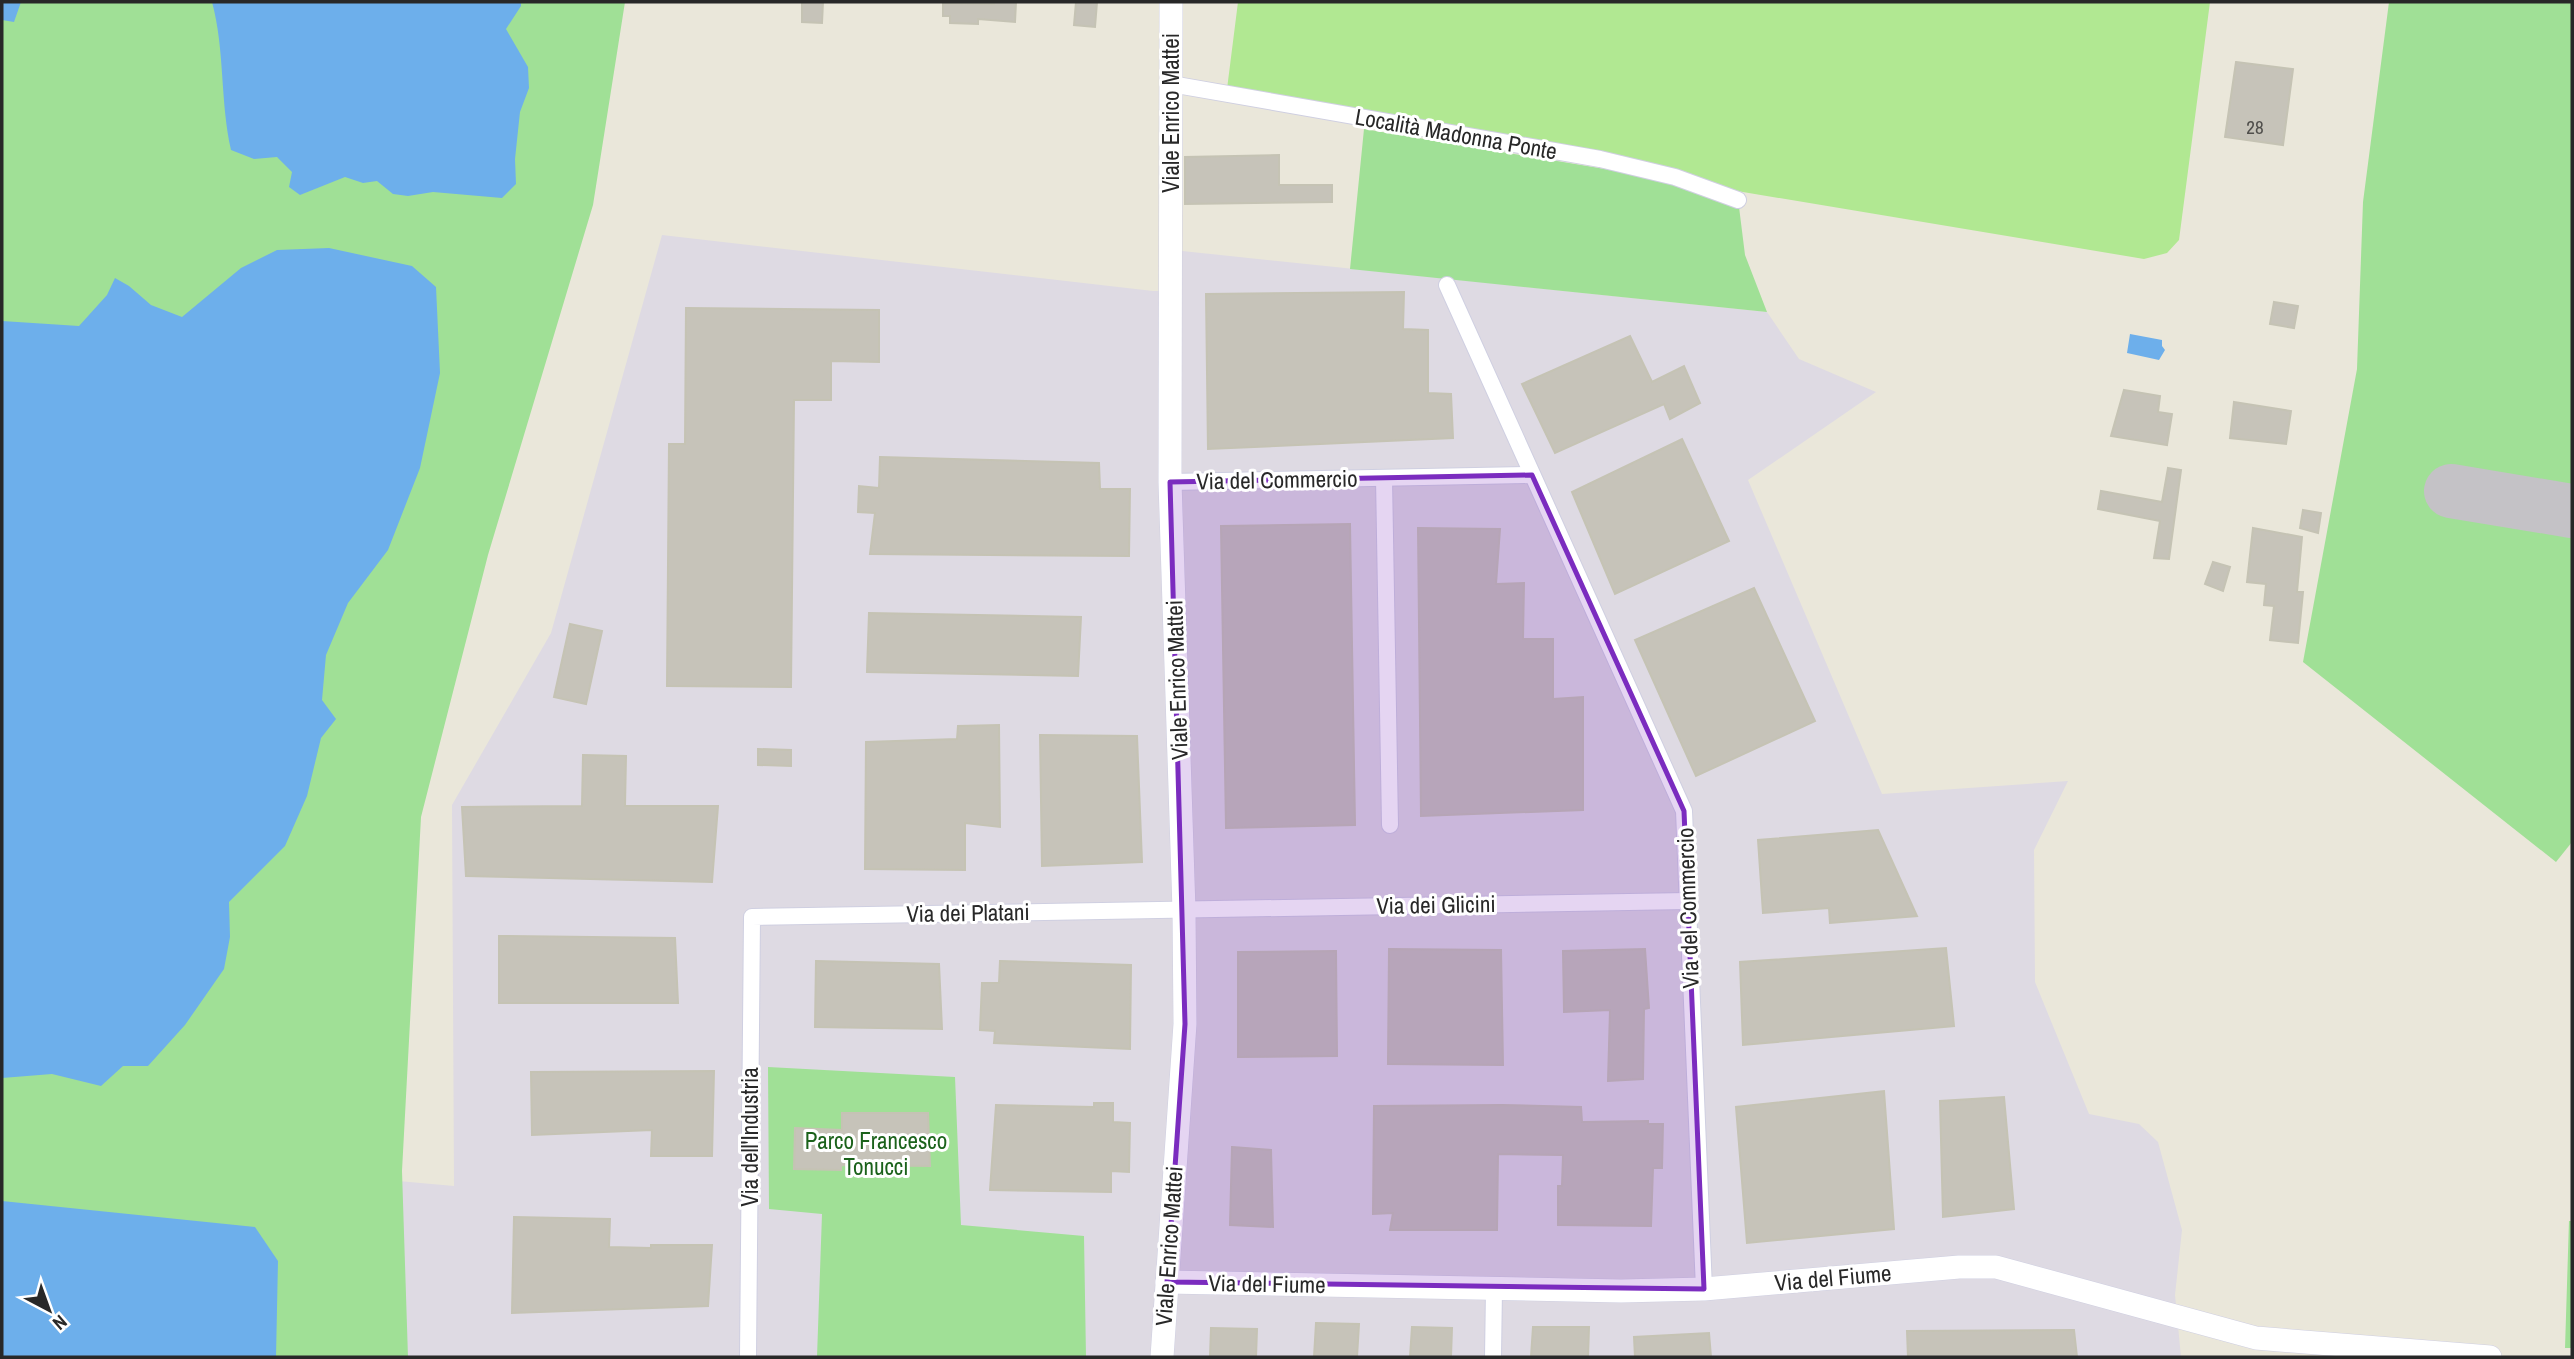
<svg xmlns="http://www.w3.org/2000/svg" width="2574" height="1359" font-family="'Archivo Narrow',sans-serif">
	<rect width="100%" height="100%" fill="#eae7da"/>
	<!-- industrial -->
	<path fill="#dedae3" d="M 662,235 L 1153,291 L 1181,291 L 1182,251 L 1767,312 L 1799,359 L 1876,392 L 1748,480 L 1882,794 L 2068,781 L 2034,850 L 2035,982 L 2089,1114 L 2139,1124 L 2158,1142 L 2182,1230 L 2175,1295 L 2181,1357 L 360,1357 L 376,1179 L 454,1186 L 452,805 L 551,633 Z"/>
	<!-- green -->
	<g fill="#a0e096">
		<path d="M 2,2 L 625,2 L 593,205 L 488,555 L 421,817 L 402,1171 L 408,1357 L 2,1357 Z"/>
		<path d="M 2389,2 L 2572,2 L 2572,842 L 2556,862 L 2303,662 L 2357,369 L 2363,202 Z"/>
		<path d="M 1364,129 L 1737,191 L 1745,255 L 1767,312 L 1350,269 Z"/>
		<path d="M 768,1067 L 955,1077 L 961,1225 L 1084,1236 L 1086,1357 L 817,1357 L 822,1214 L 769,1209 Z"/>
		<path d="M 2569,1221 L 2572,1221 L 2572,1348 L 2565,1348 Z"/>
	</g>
	<!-- pitch -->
	<path fill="#b1e892" d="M 1238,2 L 2210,2 L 2179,240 L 2167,253 L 2144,259 L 1737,191 L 1676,174 L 1227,89 Z"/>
	<!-- water -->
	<g fill="#6dafeb">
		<path d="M 2,2 L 21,2 L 14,22 L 2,20 Z"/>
		<path d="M 212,2 L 521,2 L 521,6 L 506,29 L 528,67 L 529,88 L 520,112 L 515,159 L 516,184 L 502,198 L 433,192 L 408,196 L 393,194 L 377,181 L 363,183 L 345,177 L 300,195 L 289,187 L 292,172 L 277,157 L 254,159 L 231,150 C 220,101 225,50 212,2 Z"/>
		<path d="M 329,248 L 412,266 L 436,287 L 440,373 L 420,468 L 388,550 L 348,603 L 326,655 L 322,700 L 336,719 L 321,738 L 307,796 L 285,846 L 229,902 L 230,937 L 224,969 L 185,1025 L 148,1066 L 123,1066 L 101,1086 L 52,1074 L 2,1078 L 2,321 L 79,326 L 107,295 L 115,278 L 129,286 L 151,305 L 182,317 L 241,268 L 277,250 Z"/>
		<path d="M 2130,334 L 2162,340 L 2162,346 L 2165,350 L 2159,360 L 2127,353 Z"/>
		<path d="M 2,1201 L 255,1227 L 278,1261 L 276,1357 L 2,1357 Z"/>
	</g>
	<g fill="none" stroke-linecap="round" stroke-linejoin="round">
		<!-- taxiway -->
		<path stroke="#c4c2c6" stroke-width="54" d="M 2451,491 L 2572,511"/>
	</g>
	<!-- building -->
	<g fill="#c6c3b9" stroke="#c5c3b4" stroke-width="2">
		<path d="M 802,2 L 823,2 L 822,23 L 802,22 Z"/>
		<path d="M 994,2 L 1016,2 L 1015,22 L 978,19 L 978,24 L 950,23 L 950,16 L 943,16 L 943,3 L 994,4 Z"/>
		<path d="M 1076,2 L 1097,2 L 1095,27 L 1074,25 Z"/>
		<path d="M 2236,62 L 2293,69 L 2283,145 L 2225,137 Z"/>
		<path d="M 1279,155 L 1279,185 L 1332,185 L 1332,202 L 1185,204 L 1185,157 Z"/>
		<path d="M 1404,292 L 1403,329 L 1428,330 L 1428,393 L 1451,394 L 1453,438 L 1208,449 L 1206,294 Z"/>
		<path d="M 2274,302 L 2298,306 L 2294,328 L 2270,324 Z"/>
		<path d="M 686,308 L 879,310 L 879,362 L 831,361 L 831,400 L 794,400 L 791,687 L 667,686 L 669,444 L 685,444 Z"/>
		<path d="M 1630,336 L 1652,382 L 1684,366 L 1700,403 L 1670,419 L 1664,404 L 1555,453 L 1522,384 Z"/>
		<path d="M 2124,390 L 2160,396 L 2158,412 L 2172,414 L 2167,445 L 2111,436 Z"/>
		<path d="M 2234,402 L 2291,411 L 2286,444 L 2230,438 Z"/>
		<path d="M 1682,439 L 1729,541 L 1615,594 L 1572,492 Z"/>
		<path d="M 880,457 L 1099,463 L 1100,489 L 1130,489 L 1129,556 L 870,554 L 875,513 L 858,512 L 859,486 L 879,488 Z"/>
		<path d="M 2168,468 L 2181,470 L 2169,559 L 2154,558 L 2160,521 L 2098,509 L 2101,491 L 2162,502 Z"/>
		<path d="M 2303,510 L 2321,513 L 2318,533 L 2300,528 Z"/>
		<path d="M 1350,524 L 1355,825 L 1226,828 L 1221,526 Z"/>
		<path d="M 1418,528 L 1500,529 L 1496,584 L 1524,583 L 1523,639 L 1553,639 L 1553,699 L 1583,697 L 1583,810 L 1421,816 Z"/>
		<path d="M 2253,528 L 2302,537 L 2297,592 L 2303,592 L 2298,643 L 2270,640 L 2274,606 L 2264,605 L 2266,584 L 2247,582 Z"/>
		<path d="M 2213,562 L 2230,567 L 2223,591 L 2205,584 Z"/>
		<path d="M 1754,588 L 1815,721 L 1696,776 L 1635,640 Z"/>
		<path d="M 869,613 L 1081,617 L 1078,676 L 867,672 Z"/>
		<path d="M 570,624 L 602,631 L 586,704 L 554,697 Z"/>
		<path d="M 999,725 L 1000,827 L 965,823 L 965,870 L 865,869 L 866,742 L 957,739 L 958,726 Z"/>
		<path d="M 1040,735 L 1137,736 L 1142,862 L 1042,866 Z"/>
		<path d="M 758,749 L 791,750 L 791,766 L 758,765 Z"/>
		<path d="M 583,755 L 626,756 L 625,806 L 718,806 L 712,882 L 466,876 L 462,807 L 582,806 Z"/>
		<path d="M 1878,830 L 1917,916 L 1830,923 L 1829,908 L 1763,913 L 1758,840 Z"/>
		<path d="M 499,936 L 675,938 L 678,1003 L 499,1003 Z"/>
		<path d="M 1946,948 L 1954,1026 L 1743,1045 L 1740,962 Z"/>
		<path d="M 1389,949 L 1501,950 L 1503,1065 L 1388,1064 Z"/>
		<path d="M 1645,949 L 1649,1008 L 1644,1009 L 1643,1079 L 1608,1081 L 1610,1010 L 1564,1012 L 1563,951 Z"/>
		<path d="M 1336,951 L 1337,1056 L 1238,1057 L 1238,952 Z"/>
		<path d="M 816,961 L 939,964 L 942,1029 L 815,1027 Z"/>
		<path d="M 1000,961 L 1131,965 L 1130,1049 L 994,1043 L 995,1031 L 980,1030 L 982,983 L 999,983 Z"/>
		<path d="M 714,1071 L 712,1156 L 651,1156 L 652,1130 L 532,1135 L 531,1072 Z"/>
		<path d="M 1884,1091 L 1894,1229 L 1747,1243 L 1736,1107 Z"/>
		<path d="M 2004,1097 L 2014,1209 L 1943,1217 L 1940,1101 Z"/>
		<path d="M 1094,1103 L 1113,1103 L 1113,1122 L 1130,1123 L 1129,1172 L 1111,1171 L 1111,1192 L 990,1190 L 996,1105 L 1094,1107 Z"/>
		<path d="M 1502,1105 L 1581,1107 L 1582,1122 L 1648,1121 L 1648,1124 L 1663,1124 L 1662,1168 L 1653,1168 L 1651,1226 L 1558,1225 L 1558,1186 L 1562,1186 L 1563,1155 L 1498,1154 L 1497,1230 L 1390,1230 L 1393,1213 L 1373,1214 L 1374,1106 Z"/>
		<path d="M 842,1113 L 928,1113 L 930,1166 L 841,1165 L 841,1170 L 794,1169 L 795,1128 L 842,1130 Z"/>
		<path d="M 1232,1147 L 1271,1150 L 1273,1227 L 1230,1225 Z"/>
		<path d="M 514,1217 L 610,1219 L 609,1247 L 651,1248 L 651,1245 L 712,1245 L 708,1306 L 512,1313 Z"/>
		<path d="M 1316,1323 L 1359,1324 L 1357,1357 L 1314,1357 Z"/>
		<path d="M 1412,1327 L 1452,1328 L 1451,1357 L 1410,1357 Z"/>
		<path d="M 1533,1327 L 1589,1327 L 1588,1357 L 1531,1357 Z"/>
		<path d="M 1211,1328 L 1257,1329 L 1256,1357 L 1210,1357 Z"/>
		<path d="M 2074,1330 L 2077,1357 L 1908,1357 L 1907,1331 Z"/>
		<path d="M 1709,1333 L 1711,1357 L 1635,1357 L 1634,1337 Z"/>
	</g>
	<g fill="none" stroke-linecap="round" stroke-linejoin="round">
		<!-- street casing -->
		<g stroke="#cfcfe1" stroke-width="18">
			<g id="street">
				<path d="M 1171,84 L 1600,159 L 1675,177 L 1738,200"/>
				<path d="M 1447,285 L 1684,811 L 1704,1289"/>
				<path d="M 1384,478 L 1390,825"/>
				<path d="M 1170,482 L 1532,475"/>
				<path d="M 748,1357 L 752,917 L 1688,901"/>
				<path d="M 1493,1357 L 1494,1289"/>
			</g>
		</g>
		<!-- secondary casing -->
		<g stroke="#cfcfe1" stroke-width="24">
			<g id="secondary">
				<path d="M 1167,1282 L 1621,1291 L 1704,1289 L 1959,1267 L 1996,1267 L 2256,1338 L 2490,1357"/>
				<path d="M 1162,1357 L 1185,1024 L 1184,910 L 1170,482 L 1171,2"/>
			</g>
		</g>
		<!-- street -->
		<use href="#street" stroke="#fff" stroke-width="16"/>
		<!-- secondary -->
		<use href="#secondary" stroke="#fff" stroke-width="23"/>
	</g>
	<!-- marked area -->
	<path fill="#7b2cbf" fill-opacity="0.2" stroke="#7b2cbf" stroke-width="5" stroke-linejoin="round" d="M 1532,475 L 1684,811 L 1704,1289 L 1167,1282 L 1185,1024 L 1170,482 Z"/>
	<g text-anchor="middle" stroke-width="6" stroke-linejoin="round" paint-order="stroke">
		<!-- number labels -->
		<g font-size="19" fill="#504f4c">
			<text x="2255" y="134">28</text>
		</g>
		<!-- street labels -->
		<g font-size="23" fill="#282828" stroke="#fff">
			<text transform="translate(1171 113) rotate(-90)" y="8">Viale Enrico Mattei</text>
			<text transform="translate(1456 134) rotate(10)" y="8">Località Madonna Ponte</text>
			<text transform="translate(1277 480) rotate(-1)" y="8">Via del Commercio</text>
			<text transform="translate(1177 680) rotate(-92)" y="8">Viale Enrico Mattei</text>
			<text transform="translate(1436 905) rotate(-1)" y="8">Via dei Glicini</text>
			<text transform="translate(1688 908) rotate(-92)" y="8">Via del Commercio</text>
			<text transform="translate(968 913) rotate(-1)" y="8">Via dei Platani</text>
			<text transform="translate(750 1137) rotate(-90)" y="8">Via dell'Industria</text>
			<text transform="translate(1169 1246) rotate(-86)" y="8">Viale Enrico Mattei</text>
			<text transform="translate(1833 1278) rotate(-5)" y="8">Via del Fiume</text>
			<text transform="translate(1267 1284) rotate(1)" y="8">Via del Fiume</text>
		</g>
		<!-- park labels -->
		<g font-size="23" fill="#1b621b" stroke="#fff">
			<text x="876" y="1149">Parco Francesco<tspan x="876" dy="26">Tonucci</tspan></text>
		</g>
	</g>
	<!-- border -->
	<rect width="2574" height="1359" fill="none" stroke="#282828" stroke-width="7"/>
	<!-- north arrow -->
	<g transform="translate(49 1310) rotate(139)" stroke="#ffffff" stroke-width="5" paint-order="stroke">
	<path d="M0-5L12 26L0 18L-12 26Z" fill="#282828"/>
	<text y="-10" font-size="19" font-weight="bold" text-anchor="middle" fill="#282828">N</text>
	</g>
</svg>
